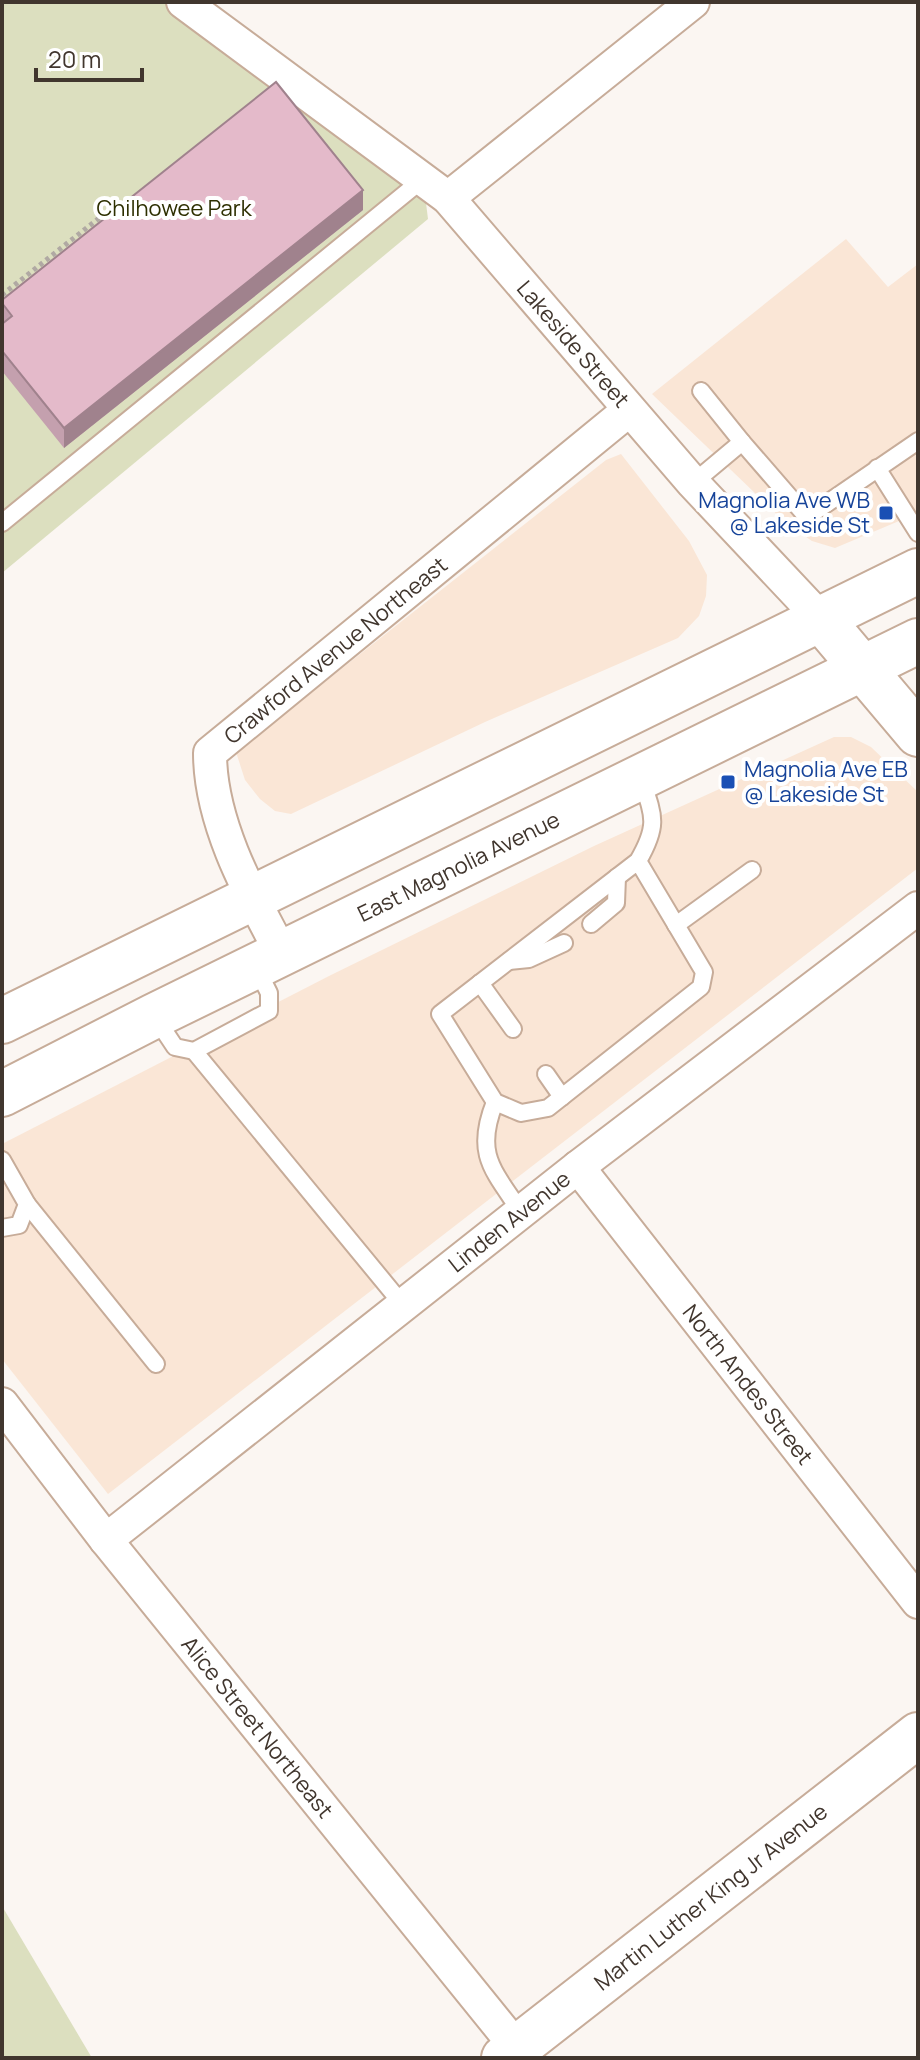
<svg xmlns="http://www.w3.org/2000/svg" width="920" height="2060" font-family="Manrope,sans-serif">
	<rect width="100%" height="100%" fill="#fbf6f2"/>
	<!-- built -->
	<g fill="#fae6d6">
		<path d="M 846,239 L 888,287 L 918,264 L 918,513 L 835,548 L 812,541 L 787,524 L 652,394 Z"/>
		<path d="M 621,454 L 689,541 L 707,575 L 706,596 L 699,616 L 678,638 L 485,722 L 291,814 L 275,811 L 260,799 L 245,780 L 236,752 L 606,460 Z"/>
		<path d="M 834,737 L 851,737 L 871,747 L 918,792 L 918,868 L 108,1494 L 2,1359 L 2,1144 L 331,975 L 594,846 Z"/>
	</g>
	<!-- green -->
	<g fill="#dcdfbf">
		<path d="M 2,2 L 183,2 L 423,179 L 428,219 L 2,573 Z"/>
		<path d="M 2,1906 L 92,2058 L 2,2058 Z"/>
	</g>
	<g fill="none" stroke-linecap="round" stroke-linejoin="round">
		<!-- lane casing -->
		<g stroke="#c7ac99" stroke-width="20">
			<g id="lane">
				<path d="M 701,391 L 742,442"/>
				<path d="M 877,468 L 918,533"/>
				<path d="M 693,483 L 742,442 L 807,517 L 918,441"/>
				<path d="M 2,523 L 423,179"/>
				<path d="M 638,861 L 704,972 L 701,987 L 548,1108 L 521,1113 L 495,1102 L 440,1014 L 638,861 C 659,825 654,816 641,779"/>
				<path d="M 591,924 L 616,903 L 617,877"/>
				<path d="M 676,925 L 752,870"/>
				<path d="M 509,961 L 529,959 L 564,943"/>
				<path d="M 480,983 L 513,1029"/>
				<path d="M 155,1017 L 175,1047 L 194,1051 L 269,1011 L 269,993 L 256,967"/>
				<path d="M 194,1051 L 403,1305"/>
				<path d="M 546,1074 L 562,1097"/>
				<path d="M 495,1102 C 474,1154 493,1170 521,1212"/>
				<path d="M 2,1160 L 27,1204 L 19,1225 L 2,1228"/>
				<path d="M 27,1204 L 156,1364"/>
			</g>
		</g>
		<!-- street casing -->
		<g stroke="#c7ac99" stroke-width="36">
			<g id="street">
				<path id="s1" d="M 183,2 L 448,198 L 693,483 L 821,619"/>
				<path d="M 448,198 L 693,2"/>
				<path id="s2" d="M 282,954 C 250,894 210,823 210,753 L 629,410"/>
				<path id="s3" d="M 578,1167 L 918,1602"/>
				<path id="s4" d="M 2,1404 L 106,1540 L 517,2048"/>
				<path id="s5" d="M 106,1540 L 578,1167 L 918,908"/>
			</g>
		</g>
		<!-- secondary casing -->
		<g stroke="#c7ac99" stroke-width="48">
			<g id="secondary">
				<path d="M 821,619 L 918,734"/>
				<path id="s6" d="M 504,2058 L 918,1735"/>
			</g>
		</g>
		<!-- primary casing -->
		<g stroke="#c7ac99" stroke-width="48">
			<g id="primary">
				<path d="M 2,1021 L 918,571"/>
				<path id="s7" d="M 2,1094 L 154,1016 L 918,641"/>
			</g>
		</g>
		<!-- path -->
		<path stroke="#b0a9a3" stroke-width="5" stroke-dasharray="4 4" stroke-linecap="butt" d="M 2,295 L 113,207"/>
		<!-- lane -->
		<use href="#lane" stroke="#fff" stroke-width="16"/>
		<!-- street -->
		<use href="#street" stroke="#fff" stroke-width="32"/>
		<!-- secondary -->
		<use href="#secondary" stroke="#fff" stroke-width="44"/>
		<!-- primary -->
		<use href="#primary" stroke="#fff" stroke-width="44"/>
	</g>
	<!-- wall -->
	<path fill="#c4a0ae" d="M 363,210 L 64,448 L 2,371 L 2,300 Z"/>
	<!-- shaded-wall -->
	<path fill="#a0828d" d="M 363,190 L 363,210 L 64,448 L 64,428 Z"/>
	<!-- building -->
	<path fill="#e4baca" stroke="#a0828d" stroke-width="2" d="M 276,82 L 363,190 L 64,428 L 2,351 L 2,324 L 12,316 L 2,303 L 2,300 Z"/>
	<!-- markers -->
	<g fill="#1a4fb4" stroke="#fff" stroke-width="3">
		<rect x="878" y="505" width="16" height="16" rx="4"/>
		<rect x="720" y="774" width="16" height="16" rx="4"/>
	</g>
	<g text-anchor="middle" stroke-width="8" stroke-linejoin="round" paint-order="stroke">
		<!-- park labels -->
		<g font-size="22" fill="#2d2f00" stroke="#fff">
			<text x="174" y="216">Chilhowee Park</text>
		</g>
		<!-- street labels -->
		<g font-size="22" fill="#41362e" stroke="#fff">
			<text dy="8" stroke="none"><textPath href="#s1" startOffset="522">Lakeside Street</textPath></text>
			<text dy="8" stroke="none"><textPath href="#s2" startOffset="378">Crawford Avenue Northeast</textPath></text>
			<text dy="8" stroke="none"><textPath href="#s7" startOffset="510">East Magnolia Avenue</textPath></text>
			<text dy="8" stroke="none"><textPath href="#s5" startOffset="514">Linden Avenue</textPath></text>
			<text dy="8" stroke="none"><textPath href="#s3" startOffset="276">North Andes Street</textPath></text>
			<text dy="8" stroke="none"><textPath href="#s4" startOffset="412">Alice Street Northeast</textPath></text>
			<text dy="8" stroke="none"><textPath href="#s6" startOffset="262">Martin Luther King Jr Avenue</textPath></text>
		</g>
		<!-- transit labels -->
		<g font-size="22" fill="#164399" stroke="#fff" text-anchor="end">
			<text x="870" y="508">Magnolia Ave WB<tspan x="870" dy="25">@ Lakeside St</tspan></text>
			<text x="744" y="777" text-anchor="start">Magnolia Ave EB<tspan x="744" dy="25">@ Lakeside St</tspan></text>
		</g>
	</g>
	<!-- border -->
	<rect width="920" height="2060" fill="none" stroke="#41362e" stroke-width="8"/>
	<!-- scale -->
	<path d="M36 68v12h106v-12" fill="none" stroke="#41362e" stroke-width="4"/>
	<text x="48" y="68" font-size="24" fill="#41362e" stroke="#ffffff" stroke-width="6" paint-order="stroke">20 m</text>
</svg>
